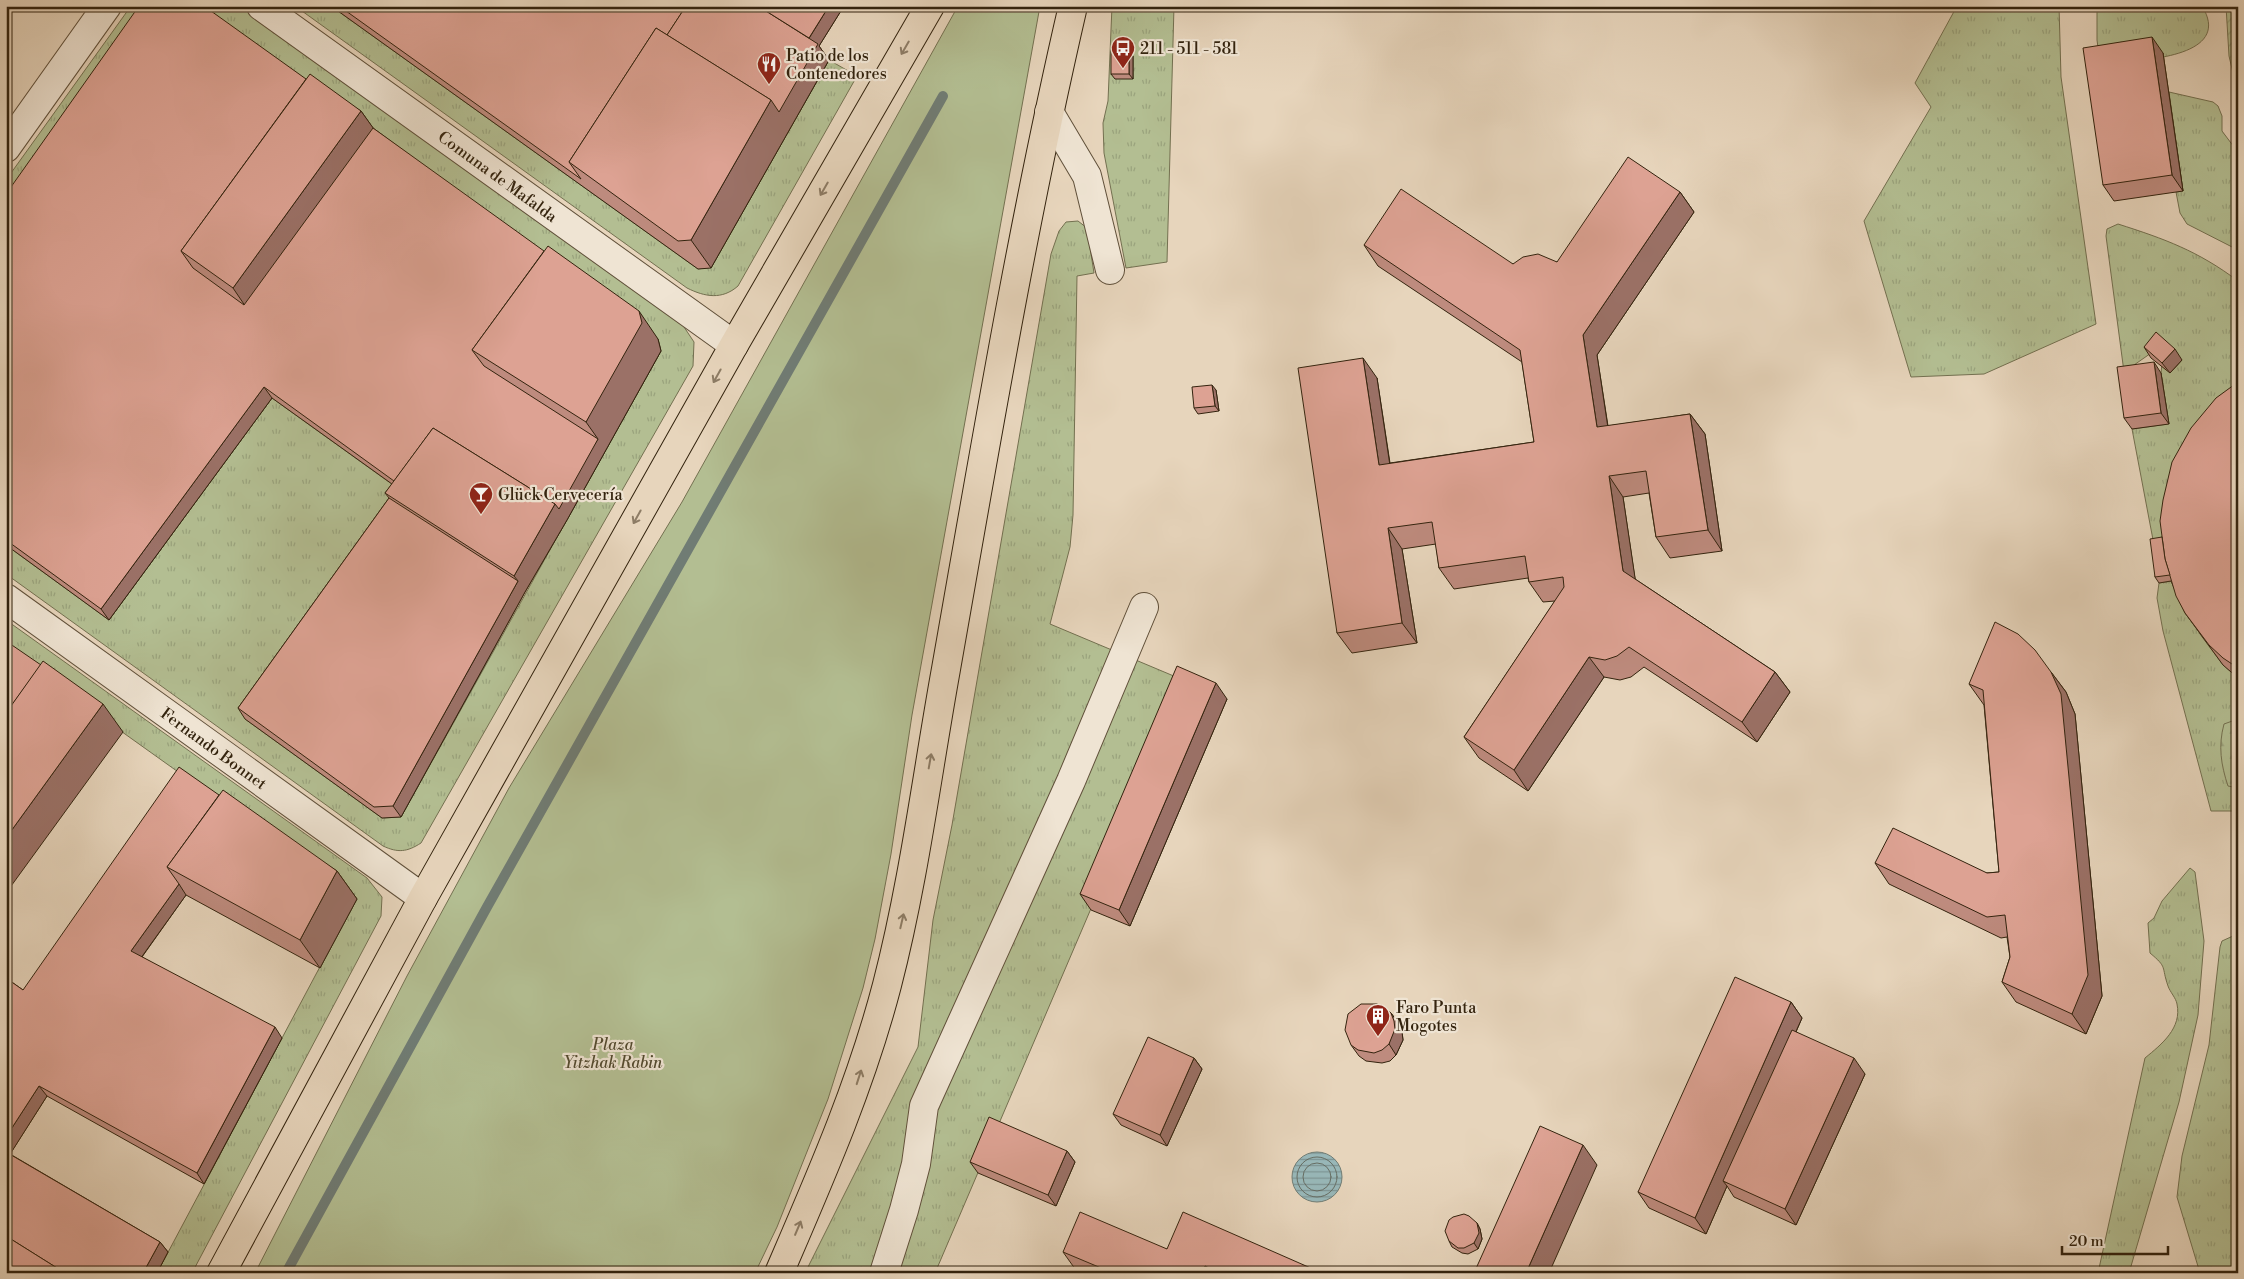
<svg xmlns="http://www.w3.org/2000/svg" width="2244" height="1279" font-family="'Libre Bodoni',serif">
	<defs>
		<pattern id="grass-tufts" width="24" height="20" patternUnits="userSpaceOnUse" patternTransform="scale(1.25)"><rect width="24" height="20" fill="#b3be92"/><path d="M3 7l-1-3M5 7V3M7 7l1-3M15 17l-1-3M17 17v-4M19 17l1-3" fill="none" stroke="#9aa37d"/></pattern>
		<pattern id="forest-firs" width="22" height="20" patternUnits="userSpaceOnUse" patternTransform="scale(1.25)"><rect width="22" height="20" fill="#b3be92"/><path d="M5 1l3.5 6h-7zM16 11l3.5 6h-7z" fill="#9aa37d"/></pattern>
		<pattern id="garden-furrows" width="10" height="10" patternUnits="userSpaceOnUse" patternTransform="scale(1.25)"><rect width="10" height="10" fill="#b3be92"/><path d="M-1 1l2-2M0 10L10 0M9 11l2-2" fill="none" stroke="#9aa37d"/></pattern>
		<pattern id="water-rules" width="6" height="5" patternUnits="userSpaceOnUse" patternTransform="scale(1.25)"><rect width="6" height="5" fill="#98b7b8"/><path d="M0 2.5h6" fill="none" stroke="#7d9494"/></pattern>
	</defs>
	<rect width="100%" height="100%" fill="#e7d5bc"/>
	<filter id="stains"><feTurbulence type="fractalNoise" baseFrequency=".004" numOctaves="4"/><feColorMatrix values="0 0 0 0 .2 0 0 0 0 .09 0 0 0 0 .02 0 0 0 .5 -.17"/></filter>
	<radialGradient id="worn" r=".72"><stop offset=".6" stop-color="#630" stop-opacity="0"/><stop offset="1" stop-color="#630" stop-opacity=".3"/></radialGradient>
	<!-- grass -->
	<g fill="url(#grass-tufts)" stroke="#737050">
		<path d="M 131,6 L 154,6 L 6,216 L 6,180 Z"/>
		<path d="M 196,6 L 242,6 L 680,321 L 694,342 L 693,366 L 421,843 C 407,852 398,853 383,846 L 6,574 L 6,545 L 109,620 L 272,398 L 407,495 L 245,719 L 382,818 L 401,817 L 661,351 Z"/>
		<path d="M 295,6 L 331,6 L 698,269 L 711,267 L 829,60 L 857,76 L 738,286 C 722,300 705,297 687,288 Z"/>
		<path d="M 1112,6 L 1174,6 L 1167,262 L 1126,268 L 1104,153 L 1103,123 L 1108,101 Z"/>
		<path d="M 1957,6 L 2059,6 L 2061,77 L 2096,324 L 1984,374 L 1911,377 L 1864,221 L 1931,107 L 1915,83 Z"/>
		<path d="M 2097,6 L 2202,6 C 2236,61 2129,61 2100,63 L 2097,40 Z"/>
		<path d="M 2169,92 L 2213,102 L 2218,106 L 2222,116 L 2222,131 L 2234,147 L 2235,167 L 2238,171 L 2238,250 L 2187,224 L 2180,213 L 2176,192 L 2183,191 Z"/>
		<path d="M 1078,221 L 1087,228 L 1094,273 L 1077,276 L 1073,515 L 1070,547 L 1050,624 L 1188,682 L 935,1273 L 805,1273 L 918,1047 L 933,920 L 952,825 L 1051,254 L 1059,231 L 1066,222 Z"/>
		<path d="M 2118,224 C 2165,239 2198,251 2238,281 L 2238,412 L 2174,542 L 2154,545 L 2132,429 L 2168,424 L 2161,373 L 2164,344 L 2124,372 L 2106,236 L 2107,229 Z"/>
		<path d="M 2179,580 L 2200,634 L 2223,665 L 2238,678 L 2238,811 L 2211,811 L 2163,631 L 2157,598 L 2159,583 Z"/>
		<path d="M 6,620 L 367,878 L 382,897 L 381,916 L 192,1273 L 157,1273 L 356,899 L 6,649 Z"/>
		<path d="M 2190,868 L 2195,872 L 2204,941 L 2198,1015 L 2179,1102 L 2129,1273 L 2098,1273 L 2145,1058 C 2162,1044 2182,1028 2177,1004 C 2176,998 2170,992 2168,986 C 2161,966 2168,968 2150,953 L 2148,923 L 2154,918 L 2162,901 Z"/>
		<path d="M 2233,936 L 2238,937 L 2238,1273 L 2200,1273 L 2177,1197 L 2182,1156 L 2209,1045 L 2220,947 L 2222,941 Z"/>
	</g>
	<!-- forest -->
	<path fill="url(#forest-firs)" stroke="#737050" d="M 2238,719 L 2238,788 L 2228,786 C 2221,765 2218,746 2224,724 Z"/>
	<!-- park -->
	<path fill="#b3be92" stroke="#737050" d="M 958,6 L 1040,6 L 912,715 L 891,854 L 875,939 L 863,988 L 828,1099 L 777,1227 L 755,1273 L 255,1273 L 407,976 L 509,788 L 682,502 Z"/>
	<!-- garden -->
	<path fill="url(#garden-furrows)" stroke="#737050" d="M 2226,6 L 2238,6 L 2238,94 L 2229,56 Z"/>
	<!-- water -->
	<circle fill="url(#water-rules)" stroke="#707c74" cx="1317" cy="1177" r="25"/>
	<g fill="none" stroke-linecap="round" stroke-linejoin="round">
		<!-- shore -->
		<g stroke="#666d63" stroke-width="1">
			<circle cx="1317" cy="1177" r="20"/>
			<circle cx="1317" cy="1177" r="14"/>
		</g>
		<!-- stream -->
		<path stroke="#707c74" stroke-width="10" d="M 286,1273 L 487,907 L 943,96"/>
		<!-- minor casing -->
		<g stroke="#60503a" stroke-width="30">
			<g id="minor">
				<path d="M 261,6 L 734,345"/>
				<path d="M 1049,112 L 1087,176 L 1110,270"/>
				<path d="M 6,148 L 107,6"/>
				<path d="M 6,598 L 423,898"/>
				<path d="M 884,1273 L 904,1210 L 916,1164 L 924,1106 L 1071,781 L 1144,607"/>
			</g>
		</g>
		<!-- major casing -->
		<g stroke="#33230e" stroke-width="30">
			<g id="major">
				<path d="M 221,1273 L 423,898 L 734,345 L 930,6"/>
				<path d="M 779,1273 C 820,1178 861,1085 887,985 C 914,881 927,774 946,669 C 985,448 1022,226 1073,6"/>
			</g>
		</g>
		<!-- minor -->
		<use href="#minor" stroke="#efe4d3" stroke-width="28"/>
		<!-- major -->
		<use href="#major" stroke="#e7d5bc" stroke-width="28"/>
	</g>
	<!-- wall -->
	<g fill="#be8b7e" stroke="#33230e">
		<path d="M 331,6 L 844,6 L 819,46 L 829,60 L 711,268 L 698,269 Z"/>
		<path d="M 2163,53 L 2183,191 L 2114,201 L 2103,185 Z"/>
		<path d="M 1133,56 L 1133,79 L 1115,79 L 1111,74 Z"/>
		<path d="M 306,79 L 361,111 L 373,128 L 658,339 L 661,351 L 567,520 L 525,592 L 401,817 L 382,818 L 245,719 L 238,708 L 389,498 L 385,493 L 392,484 L 272,398 L 109,620 L 6,545 L 6,194 Z"/>
		<path d="M 1680,192 L 1694,212 L 1597,355 L 1608,426 L 1690,414 L 1705,434 L 1722,551 L 1670,558 L 1656,537 L 1649,493 L 1623,497 L 1635,579 L 1775,672 L 1790,692 L 1757,742 L 1644,667 L 1631,677 L 1620,680 L 1604,677 L 1528,791 L 1479,758 L 1464,737 L 1555,601 L 1543,602 L 1529,582 L 1528,578 L 1454,589 L 1439,568 L 1436,544 L 1402,549 L 1417,643 L 1352,653 L 1337,633 L 1377,378 L 1390,463 L 1534,442 L 1522,362 L 1378,266 L 1364,245 L 1513,264 L 1557,262 Z"/>
		<path d="M 2144,347 L 2182,360 L 2170,373 L 2151,358 Z"/>
		<path d="M 2161,373 L 2169,424 L 2132,429 L 2124,418 Z"/>
		<path d="M 2238,382 L 2238,678 L 2223,665 L 2185,613 L 2171,581 L 2159,583 L 2155,577 L 2162,537 Z"/>
		<path d="M 1216,390 L 1219,411 L 1198,414 L 1194,408 Z"/>
		<path d="M 2051,672 L 2066,692 L 2075,714 L 2102,996 L 2086,1034 L 2016,1002 L 2002,982 L 2010,957 L 2007,937 L 2001,938 L 1889,884 L 1875,863 L 1987,873 L 1999,872 L 1984,705 L 1969,684 Z"/>
		<path d="M 1227,699 L 1130,926 L 1091,910 L 1080,894 Z"/>
		<path d="M 219,795 L 337,871 L 357,899 L 320,968 L 186,895 L 142,957 L 282,1038 L 204,1184 L 47,1096 L 10,1154 L 160,1242 L 168,1252 L 157,1273 L 6,1273 L 6,978 L 23,990 Z"/>
		<path d="M 1791,1002 L 1802,1018 L 1796,1032 L 1865,1074 L 1796,1225 L 1734,1197 L 1727,1186 L 1706,1234 L 1649,1208 L 1638,1192 Z"/>
		<path d="M 1391,1013 L 1399,1024 L 1402,1032 L 1403,1040 L 1396,1055 L 1390,1061 L 1382,1063 L 1366,1061 L 1359,1056 L 1351,1045 Z"/>
		<path d="M 1194,1058 L 1202,1069 L 1167,1146 L 1121,1125 L 1113,1114 Z"/>
		<path d="M 1067,1151 L 1075,1162 L 1056,1206 L 978,1173 L 970,1162 Z"/>
		<path d="M 1477,1223 L 1480,1229 L 1482,1239 L 1478,1249 L 1468,1254 L 1462,1253 L 1452,1247 L 1449,1241 Z"/>
		<path d="M 1167,1249 L 1322,1273 L 1078,1273 L 1063,1252 Z"/>
	</g>
	<!-- shaded-wall -->
	<g fill="#9b7167" stroke="#33230e">
		<path d="M 829,6 L 844,6 L 819,46 L 829,60 L 711,268 L 691,240 L 771,100 Z"/>
		<path d="M 2152,37 L 2163,53 L 2183,191 L 2172,175 Z"/>
		<path d="M 1129,50 L 1133,56 L 1133,79 L 1129,74 Z"/>
		<path d="M 361,111 L 381,139 L 252,316 L 233,288 Z"/>
		<path d="M 1680,192 L 1694,212 L 1597,355 L 1611,448 L 1597,427 L 1583,335 Z"/>
		<path d="M 639,311 L 658,339 L 661,351 L 567,520 L 525,592 L 401,817 L 393,806 L 518,581 L 514,576 L 555,504 L 598,439 L 586,422 Z"/>
		<path d="M 2175,349 L 2182,360 L 2170,373 L 2162,363 Z"/>
		<path d="M 1363,358 L 1377,378 L 1393,486 L 1379,465 Z"/>
		<path d="M 2154,362 L 2161,373 L 2169,424 L 2161,413 Z"/>
		<path d="M 1212,385 L 1216,390 L 1219,411 L 1215,406 Z"/>
		<path d="M 264,387 L 272,398 L 109,620 L 101,609 Z"/>
		<path d="M 1690,414 L 1705,434 L 1722,551 L 1708,530 Z"/>
		<path d="M 1609,476 L 1623,497 L 1637,591 L 1623,571 Z"/>
		<path d="M 1388,528 L 1402,549 L 1417,643 L 1402,623 Z"/>
		<path d="M 1589,657 L 1604,677 L 1528,791 L 1514,770 Z"/>
		<path d="M 1775,672 L 1790,692 L 1757,742 L 1742,722 Z"/>
		<path d="M 2051,672 L 2066,692 L 2075,714 L 2102,996 L 2086,1034 L 2072,1014 Z"/>
		<path d="M 1216,683 L 1227,699 L 1130,926 L 1119,910 Z"/>
		<path d="M 103,704 L 123,732 L 6,893 L 6,838 Z"/>
		<path d="M 337,871 L 357,899 L 320,968 L 300,940 Z"/>
		<path d="M 179,884 L 186,895 L 138,962 L 131,951 Z"/>
		<path d="M 1791,1002 L 1802,1018 L 1728,1183 L 1723,1181 L 1727,1186 L 1706,1234 L 1695,1218 Z"/>
		<path d="M 1391,1013 L 1399,1024 L 1402,1032 L 1403,1040 L 1396,1055 L 1389,1044 Z"/>
		<path d="M 275,1027 L 282,1038 L 204,1184 L 197,1173 Z"/>
		<path d="M 1194,1058 L 1202,1069 L 1167,1146 L 1160,1135 Z"/>
		<path d="M 1854,1058 L 1865,1074 L 1796,1225 L 1785,1209 Z"/>
		<path d="M 39,1086 L 47,1096 L 7,1159 L 6,1137 Z"/>
		<path d="M 1583,1145 L 1597,1165 L 1549,1273 L 1526,1273 Z"/>
		<path d="M 1067,1151 L 1075,1162 L 1056,1206 L 1048,1195 Z"/>
		<path d="M 1477,1223 L 1480,1229 L 1482,1239 L 1478,1249 L 1474,1243 Z"/>
		<path d="M 160,1242 L 168,1252 L 157,1273 L 143,1273 Z"/>
		<path d="M 1205,1266 L 1209,1273 L 1202,1273 Z"/>
	</g>
	<!-- building -->
	<g fill="#dda293" stroke="#33230e">
		<path d="M 139,6 L 204,6 L 306,79 L 181,251 L 193,268 L 244,305 L 373,128 L 544,251 L 472,350 L 484,366 L 598,439 L 559,509 L 555,504 L 433,428 L 394,481 L 264,387 L 101,609 L 6,540 L 6,194 Z"/>
		<path d="M 339,6 L 686,6 L 667,35 L 656,28 L 569,162 L 581,179 Z"/>
		<path d="M 686,6 L 758,6 L 818,44 L 779,112 L 771,100 L 667,35 Z"/>
		<path d="M 758,6 L 829,6 L 809,38 Z"/>
		<path d="M 656,28 L 771,100 L 691,240 L 678,241 L 569,162 Z"/>
		<path d="M 2152,37 L 2172,175 L 2103,185 L 2083,48 Z"/>
		<rect x="1111" y="50" width="18" height="24"/>
		<path d="M 310,74 L 361,111 L 233,288 L 181,251 Z"/>
		<path d="M 1628,157 L 1680,192 L 1583,335 L 1597,427 L 1690,414 L 1708,530 L 1656,537 L 1646,471 L 1609,476 L 1623,571 L 1775,672 L 1742,722 L 1629,647 L 1617,656 L 1605,660 L 1589,657 L 1514,770 L 1464,737 L 1564,587 L 1563,577 L 1529,582 L 1525,556 L 1439,568 L 1432,522 L 1388,528 L 1402,623 L 1337,633 L 1298,368 L 1363,358 L 1379,465 L 1534,442 L 1520,350 L 1364,245 L 1401,189 L 1513,264 L 1523,257 L 1538,254 L 1557,262 Z"/>
		<path d="M 548,246 L 639,311 L 642,323 L 586,422 L 472,350 Z"/>
		<path d="M 2156,332 L 2175,349 L 2162,363 L 2144,347 Z"/>
		<path d="M 2154,362 L 2161,413 L 2124,418 L 2117,367 Z"/>
		<path d="M 2238,382 L 2238,668 L 2223,658 L 2209,645 L 2185,613 L 2176,596 L 2165,559 L 2160,521 L 2163,500 L 2172,462 L 2191,428 L 2216,398 Z"/>
		<path d="M 1212,385 L 1215,406 L 1194,408 L 1192,387 Z"/>
		<path d="M 433,428 L 555,504 L 514,576 L 385,493 Z"/>
		<path d="M 389,498 L 518,581 L 393,806 L 374,807 L 238,708 Z"/>
		<path d="M 2162,537 L 2165,559 L 2170,575 L 2155,577 L 2150,539 Z"/>
		<path d="M 1995,622 L 2018,634 L 2035,650 L 2051,672 L 2061,694 L 2088,975 L 2072,1014 L 2002,982 L 2010,957 L 2005,915 L 1987,917 L 1875,863 L 1893,828 L 1987,873 L 1999,872 L 1983,690 L 1969,684 Z"/>
		<path d="M 6,641 L 41,665 L 6,713 Z"/>
		<path d="M 43,661 L 103,704 L 6,838 L 6,713 Z"/>
		<path d="M 1177,666 L 1216,683 L 1119,910 L 1080,894 Z"/>
		<path d="M 179,767 L 219,795 L 167,867 L 179,884 L 131,951 L 275,1027 L 197,1173 L 39,1086 L 6,1137 L 6,978 L 23,990 Z"/>
		<path d="M 223,790 L 337,871 L 300,940 L 167,867 Z"/>
		<path d="M 1735,977 L 1791,1002 L 1695,1218 L 1638,1192 Z"/>
		<path d="M 1361,1004 L 1377,1004 L 1385,1008 L 1391,1013 L 1394,1021 L 1395,1029 L 1389,1044 L 1382,1050 L 1374,1053 L 1358,1050 L 1351,1045 L 1345,1030 L 1348,1014 Z"/>
		<path d="M 1792,1030 L 1854,1058 L 1785,1209 L 1723,1181 Z"/>
		<path d="M 1148,1037 L 1194,1058 L 1160,1135 L 1113,1114 Z"/>
		<path d="M 989,1117 L 1067,1151 L 1048,1195 L 970,1162 Z"/>
		<path d="M 1540,1126 L 1583,1145 L 1526,1273 L 1474,1273 Z"/>
		<path d="M 6,1152 L 160,1242 L 143,1273 L 65,1273 L 6,1236 Z"/>
		<path d="M 1080,1212 L 1167,1249 L 1183,1212 L 1322,1273 L 1219,1273 L 1205,1266 L 1202,1273 L 1113,1273 L 1063,1252 Z"/>
		<path d="M 1464,1214 L 1469,1216 L 1477,1223 L 1479,1233 L 1474,1243 L 1464,1248 L 1458,1248 L 1449,1241 L 1445,1231 L 1449,1220 L 1453,1217 Z"/>
		<path d="M 6,1236 L 65,1273 L 6,1273 Z"/>
		<path d="M 2144,1270 L 2152,1273 L 2143,1273 Z"/>
	</g>
	<!-- one-way arrows -->
	<defs><path id="oneway-shaft" d="M-6 0H5M1.5-3L5.5 0L1.5 3" fill="none" stroke-width="1.6" stroke-linecap="round" stroke-linejoin="round" transform="scale(1.25)"/></defs>
	<g stroke="#8d7c65">
		<use href="#oneway-shaft" transform="translate(905 48) rotate(120)"/>
		<use href="#oneway-shaft" transform="translate(824 189) rotate(120)"/>
		<use href="#oneway-shaft" transform="translate(717 376) rotate(119)"/>
		<use href="#oneway-shaft" transform="translate(637 517) rotate(119)"/>
		<use href="#oneway-shaft" transform="translate(930 761) rotate(-80)"/>
		<use href="#oneway-shaft" transform="translate(902 921) rotate(-77)"/>
		<use href="#oneway-shaft" transform="translate(859 1077) rotate(-72)"/>
		<use href="#oneway-shaft" transform="translate(798 1228) rotate(-67)"/>
	</g>
	<!-- icons -->
	<defs>
		<g id="bus-pin" transform="scale(1.25)"><path d="M0 17L-7.5 6A9.5 9.5 0 1 1 7.5 6Z" fill="#8f2418" stroke="#efe4d3"/><path d="M-5-6H5V4H4V6H2V4H-2V6H-4V4H-5ZM-3.5-4V0h7V-4ZM-3.5 1.2v1.5H-2V1.2ZM2 1.2v1.5H3.5V1.2Z" fill="#fff"/></g>
		<g id="restaurant-pin" transform="scale(1.25)"><path d="M0 17L-7.5 6A9.5 9.5 0 1 1 7.5 6Z" fill="#8f2418" stroke="#efe4d3"/><path d="M-5-6h1v4h1v-4h1v4h1v-4h1v5L-1.5 .5V6h-2V.5L-5-1ZM5-6V6H3V1.5H1.5Q1.5-4 5-6Z" fill="#fff"/></g>
		<g id="bar-pin" transform="scale(1.25)"><path d="M0 17L-7.5 6A9.5 9.5 0 1 1 7.5 6Z" fill="#8f2418" stroke="#efe4d3"/><path d="M-6-5H6L.8 .8V4.5H3.5V6h-7V4.5H-.8V.8Z" fill="#fff"/></g>
		<g id="building-pin" transform="scale(1.25)"><path d="M0 17L-7.5 6A9.5 9.5 0 1 1 7.5 6Z" fill="#8f2418" stroke="#efe4d3"/><path d="M-4-6H4V6H1V3H-1V6H-4ZM-2.5-4.3h1.7v1.8h-1.7ZM.8-4.3h1.7v1.8H.8ZM-2.5-1h1.7V.8h-1.7ZM.8-1h1.7V.8H.8Z" fill="#fff"/></g>
	</defs>
	<g fill-rule="evenodd">
		<use href="#bus-pin" x="1123" y="48"/>
		<use href="#restaurant-pin" x="769" y="64"/>
		<use href="#bar-pin" x="481" y="494"/>
		<use href="#building-pin" x="1378" y="1016"/>
	</g>
	<g text-anchor="middle" stroke-width="4.5" stroke-linejoin="round" paint-order="stroke">
		<!-- poi labels -->
		<g font-size="16" fill="#33230e" stroke="#efe4d3" text-anchor="start">
			<text x="1140" y="54">211 - 511 - 581</text>
			<text x="786" y="61">Patio de los<tspan x="786" dy="18">Contenedores</tspan></text>
			<text x="498" y="500">Glück Cervecería</text>
			<text x="1396" y="1013">Faro Punta<tspan x="1396" dy="18">Mogotes</tspan></text>
		</g>
		<!-- street labels -->
		<g font-size="16" fill="#33230e" stroke="#efe4d3">
			<text transform="translate(498 176) rotate(36)" y="6">Comuna de Mafalda</text>
			<text transform="translate(214 748) rotate(36)" y="6">Fernando Bonnet</text>
		</g>
		<!-- park labels -->
		<g font-size="16" font-style="italic" fill="#534a2f" stroke="#efe4d3">
			<text x="613" y="1050">Plaza<tspan x="613" dy="18">Yitzhak Rabin</tspan></text>
		</g>
	</g>
	<!-- margin -->
	<rect width="2244" height="1279" fill="none" stroke="#e7d5bc" stroke-width="25"/>
	<rect x="8" y="8" width="2229" height="1264" fill="none" stroke="#33230e" stroke-width="2.5"/>
	<rect x="12" y="12" width="2219" height="1254" fill="none" stroke="#33230e"/>
	<!-- scale -->
	<path d="M2062 1246v8h106v-8" fill="none" stroke="#33230e" stroke-width="2.5"/>
	<text x="2069" y="1246" font-size="15" fill="#33230e" stroke="#efe4d3" stroke-width="4" paint-order="stroke">20 m</text>
	<rect width="100%" height="100%" filter="url(#stains)"/>
	<rect width="100%" height="100%" fill="url(#worn)"/>
</svg>
